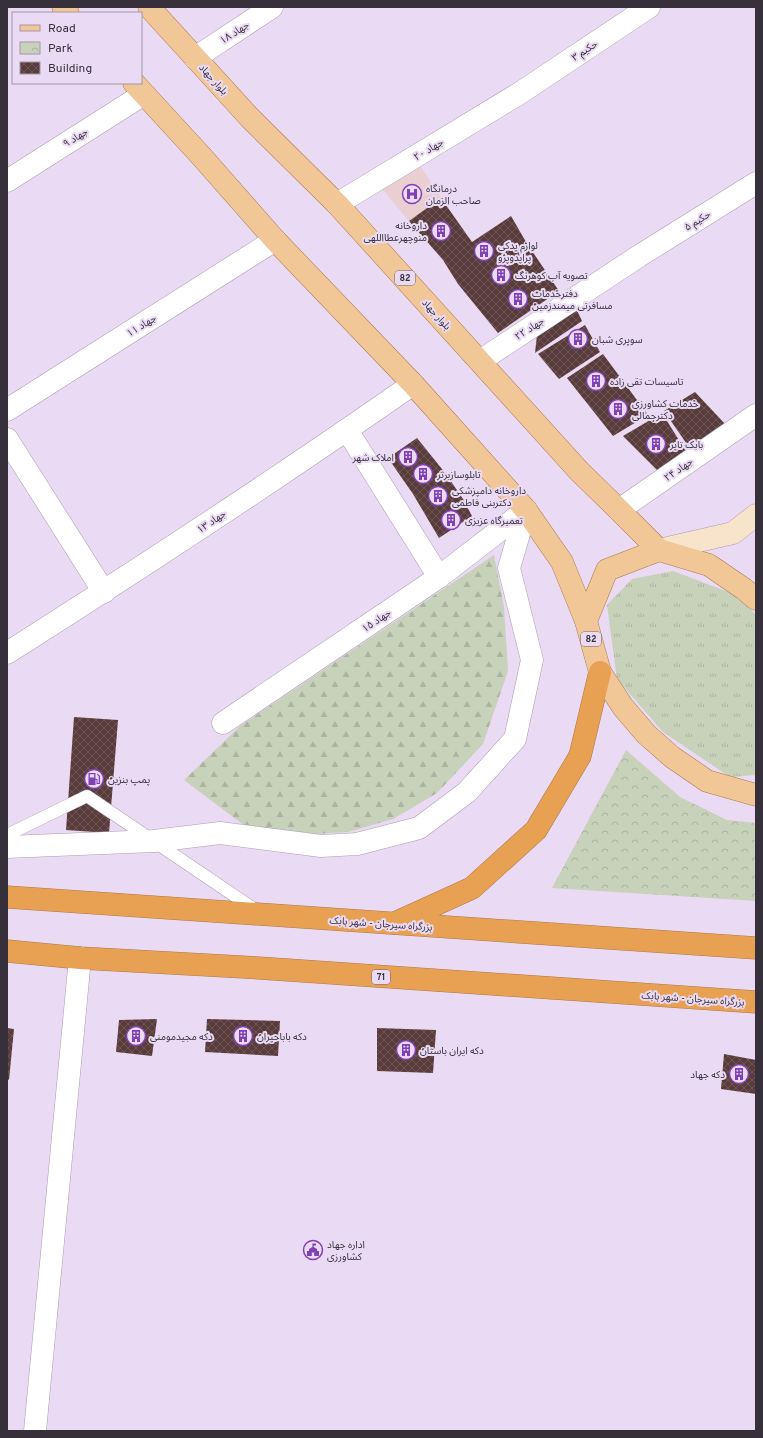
<svg xmlns="http://www.w3.org/2000/svg" width="763" height="1438" font-family="Overpass,'Noto Sans Arabic',sans-serif">
	<defs>
		<pattern id="grass-tufts" width="24" height="20" patternUnits="userSpaceOnUse"><rect width="24" height="20" fill="#c8d1ba"/><path d="M3 7l-1-3M5 7V3M7 7l1-3M15 17l-1-3M17 17v-4M19 17l1-3" fill="none" stroke="#acb4a1"/></pattern>
		<pattern id="forest-firs" width="22" height="20" patternUnits="userSpaceOnUse"><rect width="22" height="20" fill="#c8d1ba"/><path d="M5 1l3.5 6h-7zM16 11l3.5 6h-7z" fill="#acb4a1"/></pattern>
		<pattern id="park-crowns" width="20" height="18" patternUnits="userSpaceOnUse"><rect width="20" height="18" fill="#c8d1ba"/><path d="M2 6a3 3 0 1 1 6 0M12 15a3 3 0 1 1 6 0" fill="none" stroke="#acb4a1"/></pattern>
		<pattern id="building-cross-hatch" width="8" height="8" patternUnits="userSpaceOnUse"><rect width="8" height="8" fill="#583b3a"/><path d="M0 0l8 8M0 8l8-8" fill="none" stroke="#6d5656"/></pattern>
	</defs>
	<rect width="100%" height="100%" fill="#eadaf4"/>
	<!-- medical -->
	<path fill="#eacfd2" d="M 420,165 L 441,198 L 409,221 L 382,189 Z"/>
	<!-- grass -->
	<path fill="url(#grass-tufts)" d="M 673,571 L 739,596 L 756,615 L 756,775 L 730,777 L 663,732 L 617,679 L 607,605 L 632,579 Z"/>
	<!-- forest -->
	<path fill="url(#forest-firs)" d="M 494,555 L 504,607 L 508,671 L 483,744 L 437,793 L 393,819 L 348,832 L 298,835 L 245,826 L 184,780 L 240,726 Z"/>
	<!-- park -->
	<path fill="url(#park-crowns)" d="M 626,750 L 680,797 L 727,820 L 756,823 L 756,901 L 552,888 Z"/>
	<!-- building -->
	<g fill="url(#building-cross-hatch)">
		<path d="M 441,198 L 472,242 L 511,216 L 526,242 L 559,291 L 498,333 L 458,284 L 443,260 L 409,221 Z"/>
		<path d="M 576,308 L 582,321 L 535,353 L 537,335 Z"/>
		<path d="M 585,325 L 600,352 L 559,379 L 538,354 Z"/>
		<path d="M 603,354 L 648,415 L 613,436 L 567,378 Z"/>
		<path d="M 695,392 L 726,425 L 691,450 L 664,411 Z"/>
		<path d="M 662,413 L 687,453 L 659,472 L 623,436 Z"/>
		<path d="M 417,438 L 446,474 L 463,499 L 472,516 L 439,538 L 413,494 L 388,458 Z"/>
		<path d="M 74,717 L 118,720 L 109,833 L 66,830 Z"/>
		<path d="M 157,1019 L 152,1056 L 116,1052 L 119,1020 Z"/>
		<path d="M 207,1019 L 280,1021 L 278,1056 L 205,1052 Z"/>
		<path d="M 7,1028 L 14,1029 L 9,1080 L 7,1079 Z"/>
		<path d="M 377,1028 L 436,1030 L 433,1073 L 377,1071 Z"/>
		<path d="M 724,1054 L 756,1060 L 756,1094 L 721,1089 Z"/>
	</g>
	<g fill="none" stroke-linecap="round" stroke-linejoin="round">
		<!-- lane casing -->
		<g stroke="#ab9cb4" stroke-width="13">
			<path id="lane" d="M 7,835 L 87,796 L 257,911"/>
		</g>
		<!-- street casing -->
		<g stroke="#ab9cb4" stroke-width="23">
			<g id="street">
				<path d="M 195,58 L 272,7"/>
				<path d="M 7,181 L 144,94"/>
				<path d="M 337,204 L 520,93 L 649,7"/>
				<path d="M 480,361 L 639,256 L 756,183"/>
				<path d="M 7,410 L 275,240"/>
				<path d="M 347,430 L 439,577"/>
				<path d="M 7,439 L 104,592"/>
				<path d="M 619,510 L 756,415"/>
				<path d="M 7,653 C 144,566 280,477 413,384"/>
				<path d="M 223,723 L 439,577 L 526,510"/>
				<path d="M 7,847 L 154,841 L 220,833 L 321,846 L 357,844 L 419,828 L 467,792 L 515,739 L 532,660 L 509,568 L 526,510"/>
				<path d="M 35,1431 L 80,958"/>
			</g>
		</g>
		<!-- secondary casing -->
		<g stroke="#ab9cb4" stroke-width="23">
			<path id="secondary" d="M 659,550 L 733,533 L 756,515"/>
		</g>
		<!-- primary casing -->
		<g stroke="#aa794a" stroke-width="23">
			<g id="primary">
				<path d="M 63,7 L 68,13"/>
				<path d="M 149,7 L 251,119 L 337,204 L 579,471 L 619,510 L 659,550"/>
				<path d="M 134,83 L 202,157 L 275,240 L 413,384 L 526,510 L 562,562 L 586,621"/>
				<path d="M 756,599 L 744,589 L 709,565 L 659,550 L 607,570 L 586,621 L 600,672 L 623,707 L 646,734 L 672,757 L 707,781 L 756,795"/>
			</g>
		</g>
		<!-- highway casing -->
		<g stroke="#aa794a" stroke-width="23">
			<g id="highway">
				<path d="M 7,897 L 756,948"/>
				<path d="M 395,923 L 472,888 L 536,830 L 580,756 L 600,672"/>
				<path d="M 7,951 L 80,958 L 259,968 L 756,1002"/>
			</g>
		</g>
		<!-- lane -->
		<use href="#lane" stroke="#fff" stroke-width="12"/>
		<!-- street -->
		<use href="#street" stroke="#fff" stroke-width="22"/>
		<!-- secondary -->
		<use href="#secondary" stroke="#f8e3cb" stroke-width="22"/>
		<!-- primary -->
		<use href="#primary" stroke="#f1c798" stroke-width="22"/>
		<!-- highway -->
		<use href="#highway" stroke="#e8a153" stroke-width="22"/>
	</g>
	<!-- icons -->
	<defs>
		<g id="hospital-ring" transform="scale(1)"><circle r="9.5" fill="#eadaf4" stroke="#8041b6" stroke-width="1.5"/><path d="M-5-5h3v3.5h4V-5h3V5h-3V1.5h-4V5h-3Z" fill="#8041b6"/></g>
		<g id="building-ring" transform="scale(1)"><circle r="9.5" fill="#eadaf4" stroke="#8041b6" stroke-width="1.5"/><path d="M-4-6H4V6H1V3H-1V6H-4ZM-2.5-4.3h1.7v1.8h-1.7ZM.8-4.3h1.7v1.8H.8ZM-2.5-1h1.7V.8h-1.7ZM.8-1h1.7V.8H.8Z" fill="#8041b6"/></g>
		<g id="fuel-ring" transform="scale(1)"><circle r="9.5" fill="#eadaf4" stroke="#8041b6" stroke-width="1.5"/><path d="M-5.5-6h7V0h2V4h1.3V-2.5L3-4.5l.8-.8L6-3V5H2.5V1h-1V6h-7ZM-4.2-4.7v3.2H.2V-4.7Z" fill="#8041b6"/></g>
		<g id="civic-ring" transform="scale(1)"><circle r="9.5" fill="#eadaf4" stroke="#8041b6" stroke-width="1.5"/><path d="M-.6-6.5H3V-4.5H.6V-3L4-1V1h2V6H-6V1h2V-1L-.6-3ZM-1.2 2.5V6h2.4V2.5Z" fill="#8041b6"/></g>
	</defs>
	<g fill-rule="evenodd">
		<use href="#hospital-ring" x="412" y="194"/>
		<use href="#building-ring" x="441" y="231"/>
		<use href="#building-ring" x="484" y="251"/>
		<use href="#building-ring" x="501" y="275"/>
		<use href="#building-ring" x="518" y="299"/>
		<use href="#building-ring" x="578" y="339"/>
		<use href="#building-ring" x="596" y="381"/>
		<use href="#building-ring" x="618" y="409"/>
		<use href="#building-ring" x="656" y="444"/>
		<use href="#building-ring" x="408" y="457"/>
		<use href="#building-ring" x="423" y="474"/>
		<use href="#building-ring" x="438" y="496"/>
		<use href="#building-ring" x="451" y="520"/>
		<use href="#fuel-ring" x="94" y="779"/>
		<use href="#building-ring" x="136" y="1036"/>
		<use href="#building-ring" x="243" y="1036"/>
		<use href="#building-ring" x="406" y="1050"/>
		<use href="#building-ring" x="739" y="1074"/>
		<use href="#civic-ring" x="313" y="1250"/>
	</g>
	<g text-anchor="middle" stroke-width="4" stroke-linejoin="round" paint-order="stroke">
		<!-- shield labels -->
		<g fill="#eadaf4" stroke="#6c6372" stroke-width="1">
			<rect x="395" y="271" width="20" height="14" rx="3"/>
			<rect x="581" y="632" width="20" height="14" rx="3"/>
			<rect x="372" y="970" width="18" height="14" rx="3"/>
		</g>
		<g font-size="9" font-weight="bold" fill="#36303a">
			<text x="405" y="281">82</text>
			<text x="591" y="642">82</text>
			<text x="381" y="980">71</text>
		</g>
		<!-- street labels -->
		<g font-size="10" fill="#36303a" stroke="#eadaf4">
			<text transform="translate(234 32) rotate(-33)" y="4">جهاد ۱۸</text>
			<text transform="translate(584 50) rotate(-34)" y="4">حکیم ۳</text>
			<text transform="translate(214 79) rotate(48)" y="4">بلوار جهاد</text>
			<text transform="translate(75 137) rotate(-32)" y="4">جهاد ۹</text>
			<text transform="translate(428 149) rotate(-31)" y="4">جهاد ۲۰</text>
			<text transform="translate(697 220) rotate(-32)" y="4">حکیم ۵</text>
			<text transform="translate(437 314) rotate(48)" y="4">بلوار جهاد</text>
			<text transform="translate(141 325) rotate(-32)" y="4">جهاد ۱۱</text>
			<text transform="translate(529 328) rotate(-33)" y="4">جهاد ۲۲</text>
			<text transform="translate(678 469) rotate(-35)" y="4">جهاد ۲۴</text>
			<text transform="translate(211 521) rotate(-34)" y="4">جهاد ۱۳</text>
			<text transform="translate(376 620) rotate(-34)" y="4">جهاد ۱۵</text>
			<text transform="translate(381 923) rotate(4)" y="4">بزرگراه سیرجان - شهر بابک</text>
			<text transform="translate(693 998) rotate(4)" y="4">بزرگراه سیرجان - شهر بابک</text>
		</g>
		<!-- poi labels -->
		<g font-size="10" fill="#36303a" stroke="#eadaf4" text-anchor="start">
			<text x="426" y="192">درمانگاه<tspan x="426" dy="12">صاحب الزمان</tspan></text>
			<text x="427" y="229" text-anchor="end">داروخانه<tspan x="427" dy="12">منوچهرعطااللهی</tspan></text>
			<text x="498" y="249">لوازم یدکی<tspan x="498" dy="12">پرایدوپژو</tspan></text>
			<text x="515" y="279">تصویه آب کوهرنگ</text>
			<text x="532" y="297">دفترخدمات<tspan x="532" dy="12">مسافرتی میمندزمین</tspan></text>
			<text x="592" y="343">سوپری شبان</text>
			<text x="610" y="385">تاسیسات تقی زاده</text>
			<text x="632" y="407">خدمات کشاورزی<tspan x="632" dy="12">دکترجمالی</tspan></text>
			<text x="670" y="448">بابک تایر</text>
			<text x="394" y="461" text-anchor="end">املاک شهر</text>
			<text x="437" y="478">تابلوسازبرتر</text>
			<text x="452" y="494">داروخانه دامپزشکی<tspan x="452" dy="12">دکتربنی فاطمی</tspan></text>
			<text x="465" y="524">تعمیرگاه عزیزی</text>
			<text x="108" y="783">پمپ بنزین</text>
			<text x="150" y="1040">دکه مجیدمومنی</text>
			<text x="257" y="1040">دکه باباحیران</text>
			<text x="420" y="1054">دکه ایران باستان</text>
			<text x="725" y="1078" text-anchor="end">دکه جهاد</text>
			<text x="327" y="1248">اداره جهاد<tspan x="327" dy="12">کشاورزی</tspan></text>
		</g>
	</g>
	<!-- border -->
	<rect width="763" height="1438" fill="none" stroke="#36303a" stroke-width="16"/>
	<!-- legend -->
	<rect x="12" y="12" width="130" height="72" fill="#eadaf4" stroke="#a296aa"/>
	<rect x="20" y="25" width="20" height="6" fill="#f1c798" stroke="#a296aa"/>
	<text x="48" y="32" font-size="12" fill="#36303a">Road</text>
	<rect x="20" y="42" width="20" height="12" fill="url(#park-crowns)" stroke="#a296aa"/>
	<text x="48" y="52" font-size="12" fill="#36303a">Park</text>
	<rect x="20" y="62" width="20" height="12" fill="url(#building-cross-hatch)" stroke="#a296aa"/>
	<text x="48" y="72" font-size="12" fill="#36303a">Building</text>
</svg>
